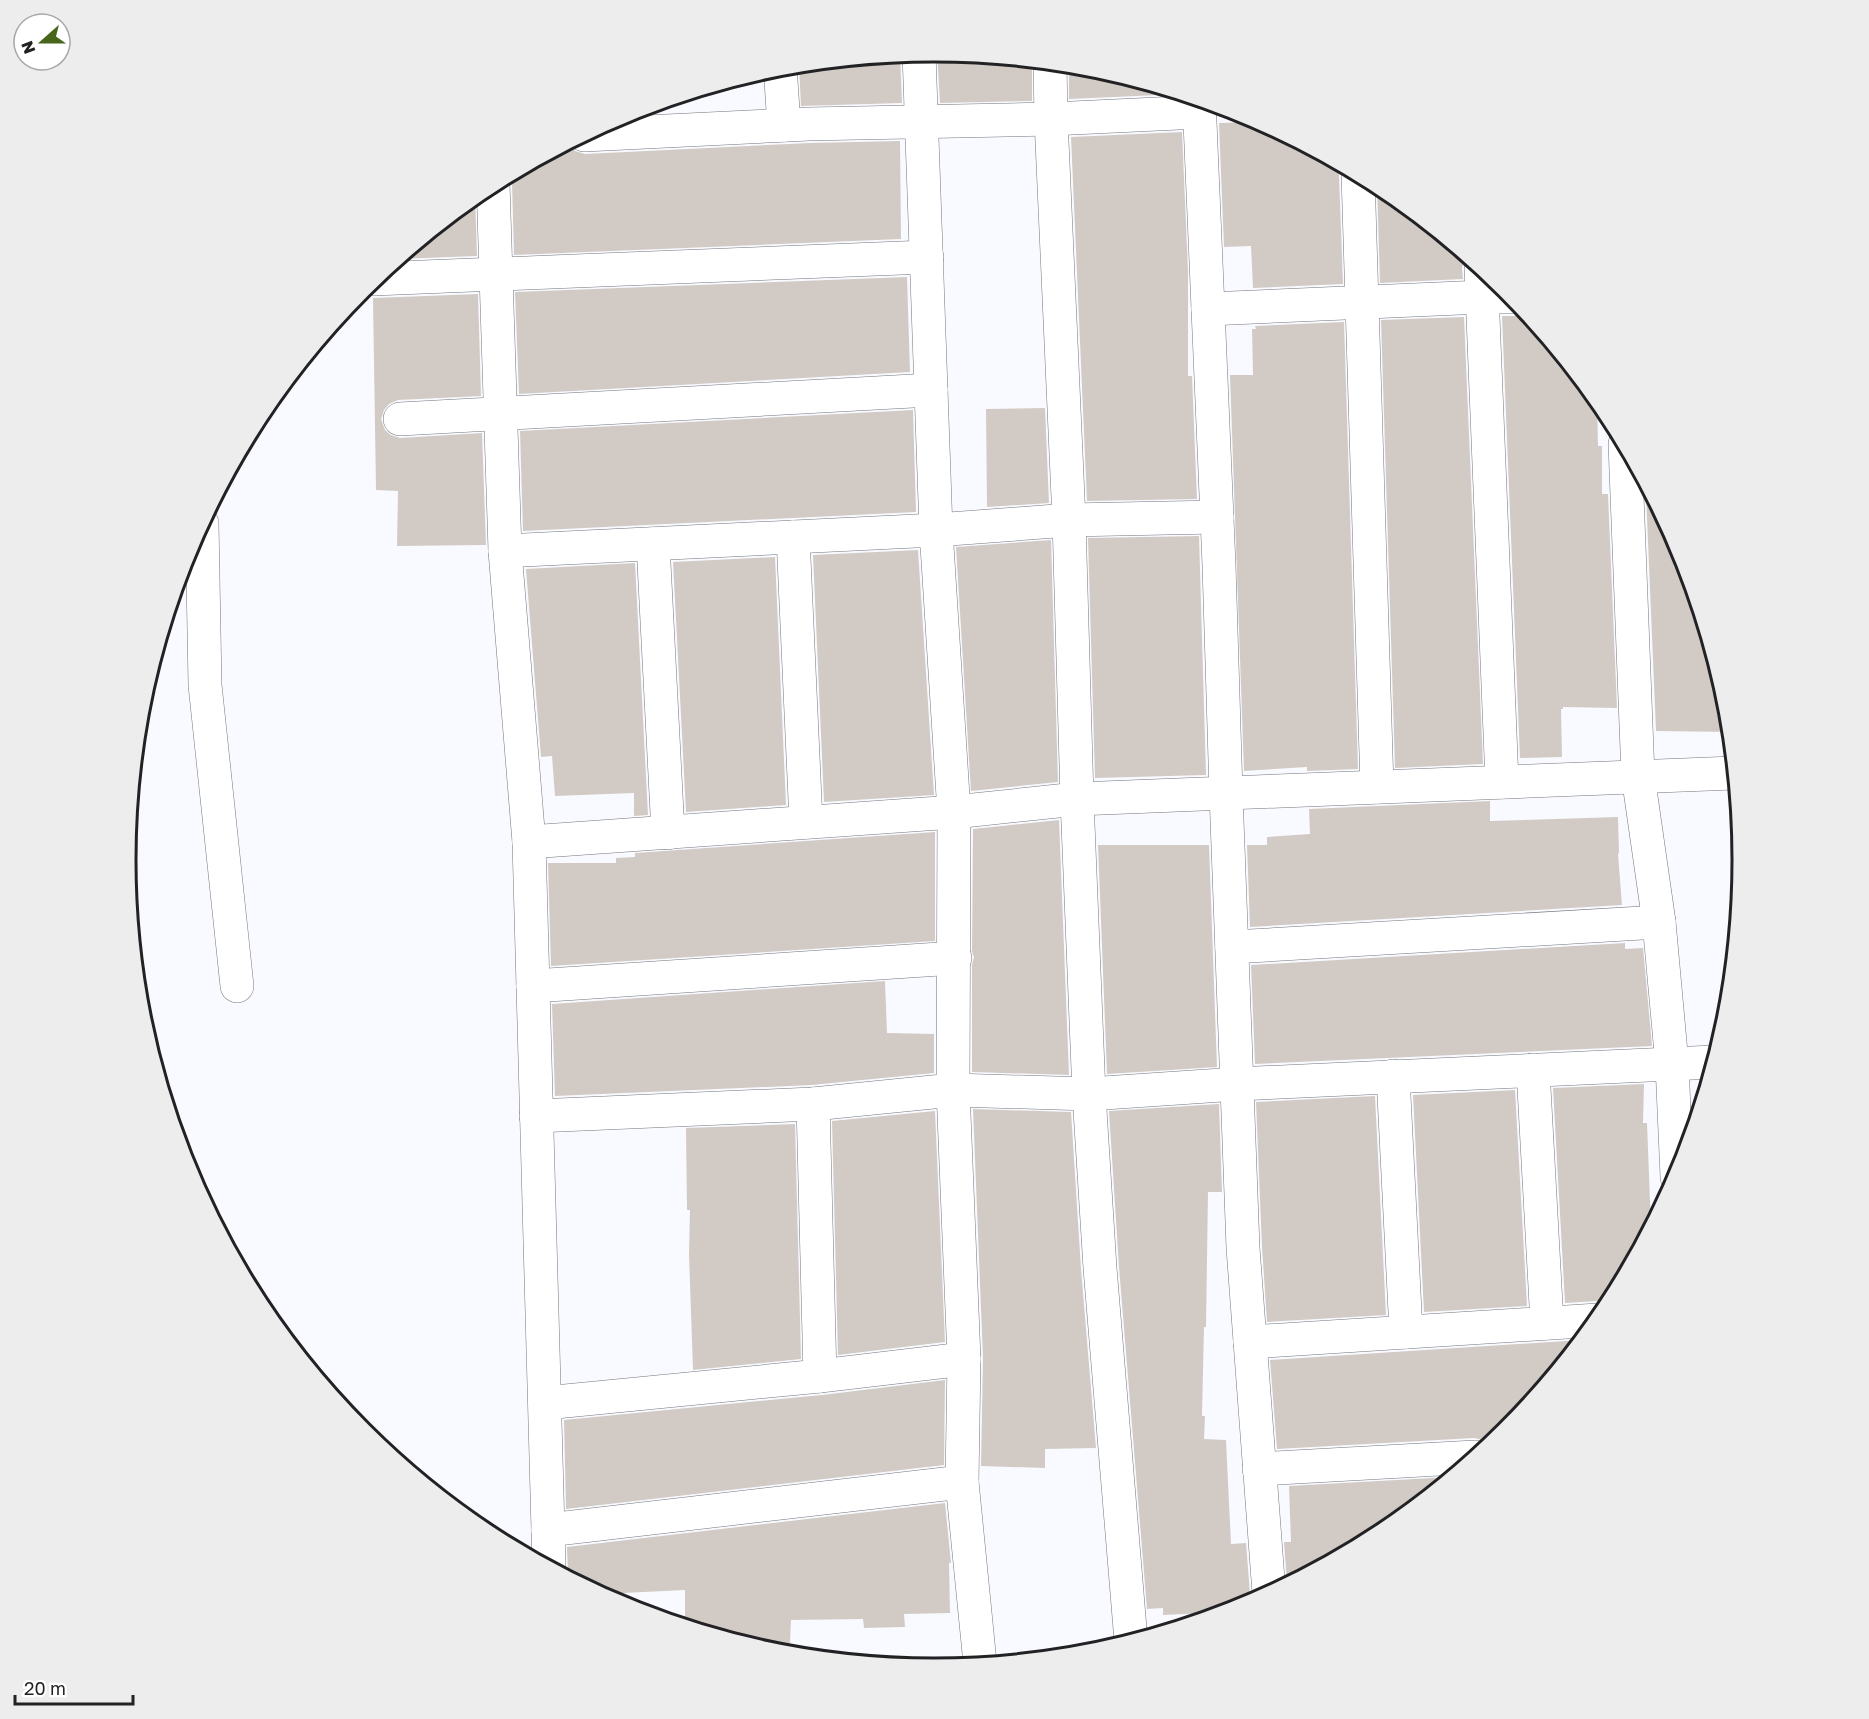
<svg xmlns="http://www.w3.org/2000/svg" width="1869" height="1719" font-family="'Golos Text',sans-serif">
	<rect width="100%" height="100%" fill="#f9faff"/>
	<!-- building -->
	<g fill="#d2cbc5">
		<path d="M 937,51 L 1032,61 L 1032,101 L 940,103 Z"/>
		<path d="M 900,54 L 902,103 L 801,106 L 799,64 Z"/>
		<path d="M 1069,64 L 1093,67 L 1181,94 L 1069,99 Z"/>
		<path d="M 1262,122 L 1342,165 L 1339,175 L 1343,284 L 1253,288 L 1251,246 L 1224,247 L 1219,123 Z"/>
		<path d="M 1182,132 L 1188,271 L 1188,376 L 1192,376 L 1197,499 L 1087,501 L 1071,137 Z"/>
		<path d="M 900,141 L 901,239 L 514,255 L 512,182 L 509,174 L 568,143 L 575,151 L 585,154 L 810,143 Z"/>
		<path d="M 1377,184 L 1384,187 L 1467,256 L 1464,260 L 1462,268 L 1463,279 L 1380,283 Z"/>
		<path d="M 475,196 L 477,256 L 398,259 L 443,222 Z"/>
		<path d="M 907,277 L 910,372 L 519,394 L 515,292 Z"/>
		<path d="M 478,294 L 481,396 L 398,400 L 389,404 L 384,410 L 381,419 L 385,430 L 391,435 L 400,438 L 482,433 L 486,545 L 397,546 L 398,491 L 376,490 L 373,298 Z"/>
		<path d="M 1525,311 L 1597,399 L 1598,446 L 1602,446 L 1602,494 L 1608,494 L 1617,708 L 1563,707 L 1563,709 L 1561,709 L 1562,757 L 1520,758 L 1502,316 L 1515,316 Z"/>
		<path d="M 1464,317 L 1483,764 L 1395,768 L 1381,320 Z"/>
		<path d="M 1344,322 L 1358,769 L 1307,771 L 1307,767 L 1244,771 L 1230,375 L 1253,375 L 1252,329 L 1256,329 L 1255,326 Z"/>
		<path d="M 1045,408 L 1049,503 L 987,507 L 986,409 Z"/>
		<path d="M 913,410 L 916,512 L 523,531 L 520,431 Z"/>
		<path d="M 1646,494 L 1651,494 L 1682,550 L 1728,702 L 1730,732 L 1656,731 Z"/>
		<path d="M 1199,536 L 1206,775 L 1095,778 L 1088,538 Z"/>
		<path d="M 1051,540 L 1058,782 L 971,791 L 956,547 Z"/>
		<path d="M 918,550 L 934,795 L 824,802 L 813,555 Z"/>
		<path d="M 775,557 L 786,805 L 686,812 L 673,562 Z"/>
		<path d="M 635,563 L 648,815 L 634,816 L 634,793 L 555,796 L 552,756 L 541,757 L 526,569 Z"/>
		<path d="M 1490,801 L 1490,821 L 1618,817 L 1619,853 L 1618,854 L 1622,905 L 1250,927 L 1247,845 L 1267,845 L 1267,837 L 1310,834 L 1309,809 Z"/>
		<path d="M 1059,820 L 1069,1075 L 972,1072 L 972,965 L 974,957 L 972,952 L 973,829 Z"/>
		<path d="M 935,832 L 935,941 L 551,966 L 548,863 L 616,863 L 616,858 L 635,857 L 635,853 Z"/>
		<path d="M 1098,845 L 1209,845 L 1217,1067 L 1107,1074 Z"/>
		<path d="M 1625,943 L 1625,949 L 1643,948 L 1652,1046 L 1255,1064 L 1251,965 Z"/>
		<path d="M 885,981 L 887,1033 L 934,1034 L 934,1073 L 812,1085 L 555,1096 L 552,1004 Z"/>
		<path d="M 1644,1084 L 1643,1123 L 1647,1123 L 1651,1227 L 1609,1305 L 1597,1301 L 1565,1303 L 1553,1088 Z"/>
		<path d="M 1515,1090 L 1527,1306 L 1424,1312 L 1413,1095 Z"/>
		<path d="M 1375,1096 L 1386,1315 L 1267,1322 L 1262,1247 L 1256,1102 Z"/>
		<path d="M 1219,1104 L 1222,1192 L 1208,1192 L 1206,1327 L 1204,1327 L 1202,1416 L 1205,1416 L 1204,1439 L 1226,1440 L 1231,1544 L 1246,1543 L 1250,1594 L 1253,1602 L 1244,1607 L 1225,1612 L 1163,1615 L 1163,1608 L 1147,1609 L 1119,1267 L 1109,1111 Z"/>
		<path d="M 973,1109 L 1071,1112 L 1081,1269 L 1096,1448 L 1045,1449 L 1045,1468 L 981,1466 L 983,1358 Z"/>
		<path d="M 935,1111 L 945,1342 L 838,1355 L 832,1121 Z"/>
		<path d="M 795,1124 L 801,1359 L 693,1370 L 689,1255 L 690,1210 L 687,1210 L 686,1128 Z"/>
		<path d="M 1581,1340 L 1506,1431 L 1489,1445 L 1483,1440 L 1474,1438 L 1277,1449 L 1270,1360 Z"/>
		<path d="M 945,1380 L 944,1465 L 566,1509 L 564,1420 L 822,1395 Z"/>
		<path d="M 1450,1477 L 1383,1532 L 1287,1583 L 1284,1542 L 1291,1542 L 1289,1486 Z"/>
		<path d="M 945,1503 L 951,1563 L 949,1563 L 950,1613 L 904,1614 L 905,1627 L 864,1628 L 863,1619 L 791,1620 L 790,1643 L 747,1643 L 685,1625 L 685,1590 L 623,1593 L 623,1605 L 568,1576 L 567,1547 Z"/>
	</g>
	<g fill="none" stroke-linecap="round" stroke-linejoin="round">
		<!-- street casing -->
		<g stroke="#75767e" stroke-width="34">
			<g id="street">
				<path d="M 919,53 L 936,530 L 1069,520 L 1217,517"/>
				<path d="M 1050,62 L 1051,119 L 1069,520 L 1077,799 L 1089,1094 L 1100,1268 L 1131,1641"/>
				<path d="M 780,66 L 784,125"/>
				<path d="M 1199,99 L 1219,565 L 1226,793 L 1243,1248 L 1269,1593"/>
				<path d="M 584,135 L 809,124 L 1051,119 L 1200,112"/>
				<path d="M 1358,174 L 1377,787"/>
				<path d="M 493,183 L 505,551 L 529,842 L 549,1566"/>
				<path d="M 1481,268 L 1502,782"/>
				<path d="M 373,279 L 927,257"/>
				<path d="M 1208,309 L 1483,297 L 1514,297"/>
				<path d="M 400,419 L 931,390"/>
				<path d="M 1625,444 L 1638,776 L 1659,922 L 1672,1064 L 1677,1177"/>
				<path d="M 202,523 L 205,685 L 237,986"/>
				<path d="M 793,537 L 806,822"/>
				<path d="M 653,544 L 668,833"/>
				<path d="M 505,551 L 936,530 L 954,812 L 953,1090 L 964,1359 L 962,1482 L 980,1663"/>
				<path d="M 529,842 L 954,812 L 1077,799 L 1734,773"/>
				<path d="M 1232,947 L 1659,922"/>
				<path d="M 533,986 L 955,958"/>
				<path d="M 1533,1070 L 1547,1323"/>
				<path d="M 1393,1076 L 1406,1332"/>
				<path d="M 813,1104 L 820,1376"/>
				<path d="M 536,1116 L 813,1104 L 953,1090 L 1089,1094 L 1237,1084 L 1714,1062"/>
				<path d="M 1250,1342 L 1598,1320"/>
				<path d="M 545,1403 L 820,1376 L 964,1359"/>
				<path d="M 1259,1469 L 1475,1457"/>
				<path d="M 548,1530 L 962,1482"/>
			</g>
		</g>
		<!-- street -->
		<use href="#street" stroke="#fff" stroke-width="33"/>
	</g>
	<!-- crop -->
	<path d="M0 0H1869V1719H0ZM136 860a798 798 0 1 1 1596 0a798 798 0 1 1-1596 0Z" fill="#ededee" fill-rule="evenodd"/>
	<path fill="none" stroke="#222225" stroke-width="3" d="M136 860a798 798 0 1 1 1596 0a798 798 0 1 1-1596 0Z"/>
	<!-- north arrow -->
	<g transform="translate(42 42) rotate(249)"><circle r="28" fill="#ffffff" stroke="#a7a7a8" stroke-width="1.5"/>
	<path d="M0-4.5L10 22L0 15L-10 22Z" fill="#48661b"/>
	<text y="-9" font-size="16" font-weight="bold" text-anchor="middle" fill="#222225">N</text>
	</g>
	<!-- scale -->
	<path d="M15 1695v9h118v-9" fill="none" stroke="#222225" stroke-width="3"/>
	<text x="24" y="1695" font-size="18" fill="#222225" stroke="#ffffff" stroke-width="4.5" paint-order="stroke">20 m</text>
</svg>
